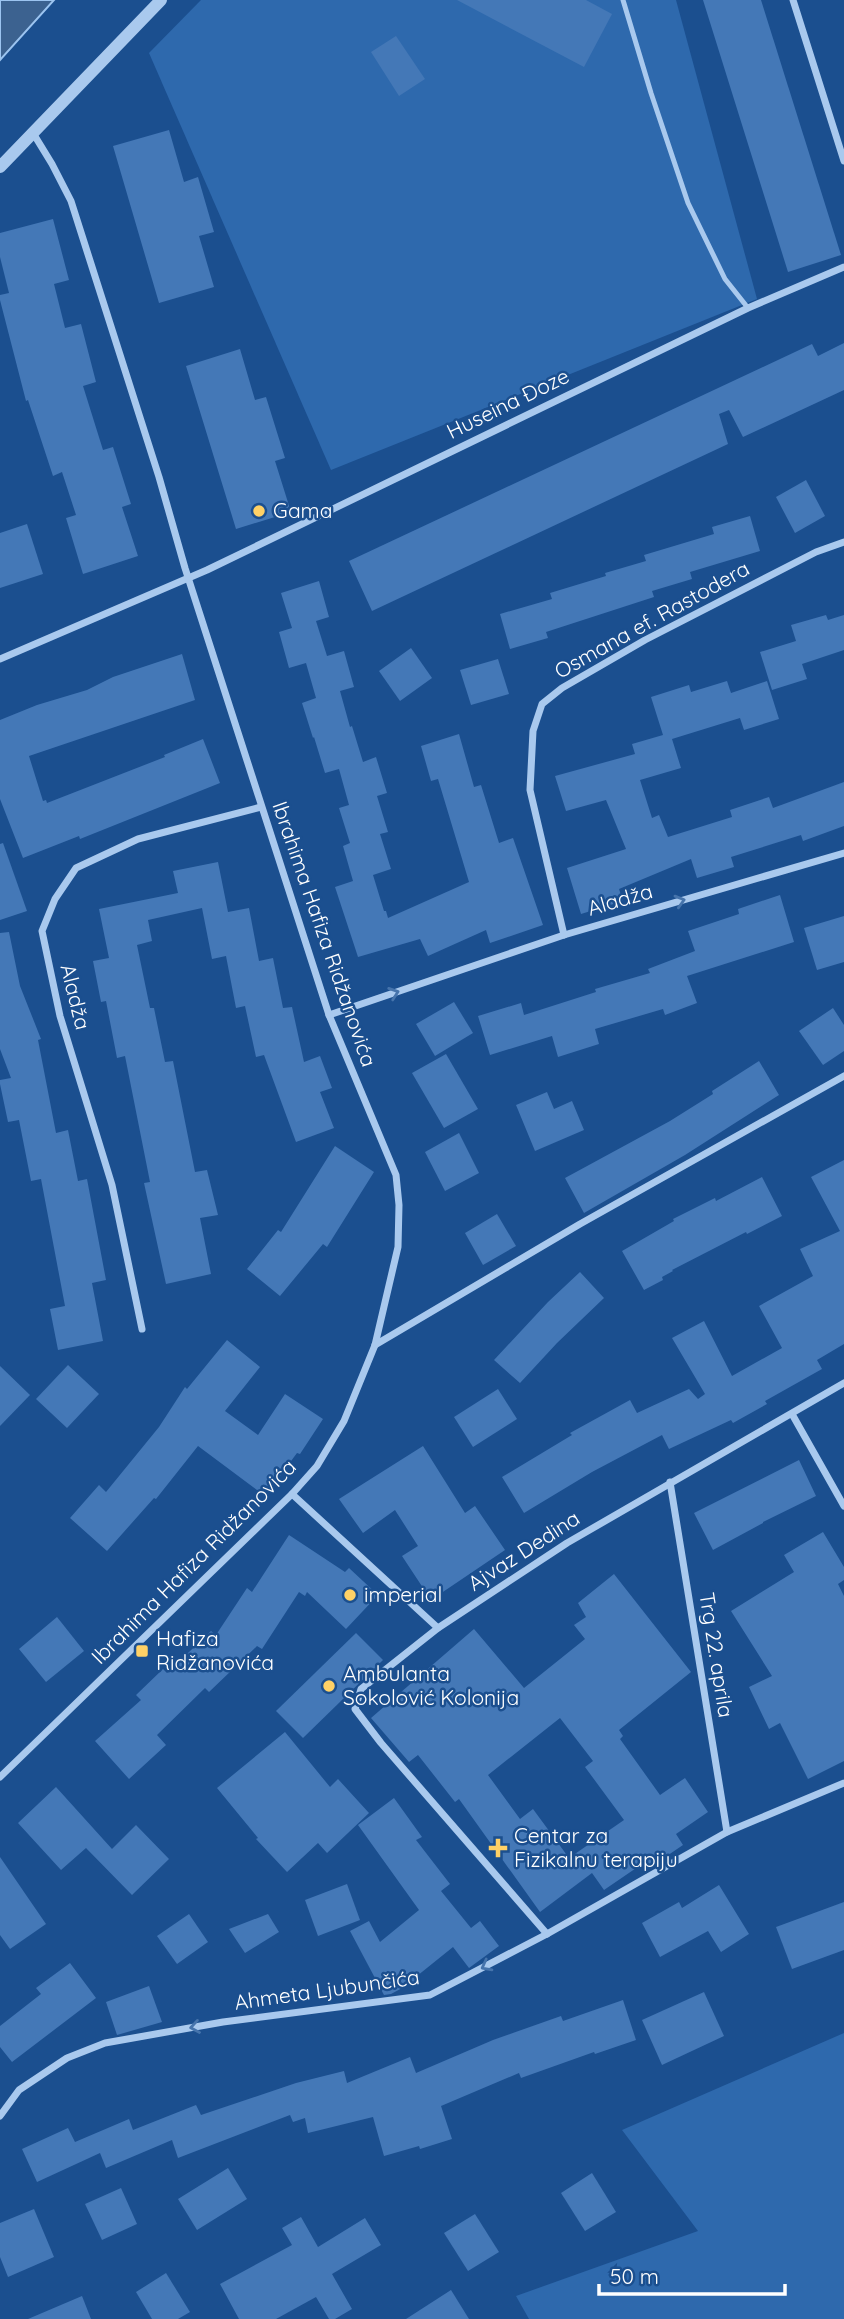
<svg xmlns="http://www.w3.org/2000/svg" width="844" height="2319" font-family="Quicksand,sans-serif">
	<rect width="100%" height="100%" fill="#1b4f8f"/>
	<!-- green -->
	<g fill="#2e69ad">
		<path d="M 201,0 L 676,0 L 757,299 L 331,470 L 149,53 Z"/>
		<path d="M 844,2033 L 844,2319 L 529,2319 L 516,2296 L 698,2231 L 622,2130 Z"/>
	</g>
	<!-- water -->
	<path fill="#3c6290" stroke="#9cc4f0" stroke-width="2" d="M 0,0 L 54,0 L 0,60 Z"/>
	<!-- building -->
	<g fill="#4478b7" fill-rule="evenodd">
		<path d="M 457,0 L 586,0 L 612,14 L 584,67 Z"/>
		<path d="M 703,0 L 761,0 L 841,255 L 788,272 Z"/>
		<path d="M 396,36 L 425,79 L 399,96 L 371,52 Z"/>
		<path d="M 169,130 L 184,182 L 198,177 L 214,232 L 199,236 L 214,287 L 159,303 L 113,146 Z"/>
		<path d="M 53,219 L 69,280 L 54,284 L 65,328 L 81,324 L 96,382 L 83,386 L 103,450 L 113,447 L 131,504 L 122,507 L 138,556 L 83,574 L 66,518 L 76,515 L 62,472 L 53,476 L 28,400 L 26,401 L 0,300 L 0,295 L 9,293 L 0,257 L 0,233 Z"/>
		<path d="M 844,343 L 844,390 L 743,437 L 729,410 L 719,414 L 728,444 L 372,611 L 349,561 L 812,344 L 818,356 Z"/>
		<path d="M 240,349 L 255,400 L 266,397 L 285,458 L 275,461 L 291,512 L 236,529 L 186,366 Z"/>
		<path d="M 806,480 L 825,516 L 795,533 L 776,497 Z"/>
		<path d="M 750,516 L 760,551 L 690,572 L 692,579 L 652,591 L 654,597 L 546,632 L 548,638 L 510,649 L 500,614 L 552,599 L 550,593 L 606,576 L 605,573 L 646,561 L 644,555 L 714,534 L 712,527 Z"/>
		<path d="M 27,524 L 43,574 L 0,588 L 0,533 Z"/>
		<path d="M 319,581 L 329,617 L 316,621 L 327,656 L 344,651 L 354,687 L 340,691 L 350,727 L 352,726 L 363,762 L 376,757 L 387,793 L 377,796 L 388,832 L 380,834 L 391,869 L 373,875 L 384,911 L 386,911 L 388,918 L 469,882 L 438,779 L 431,781 L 421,746 L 459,734 L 474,787 L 481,785 L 499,843 L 513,838 L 543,925 L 490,943 L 486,930 L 428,956 L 420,939 L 358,957 L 335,887 L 353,881 L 343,846 L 350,843 L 339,808 L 349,805 L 339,769 L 325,773 L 314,737 L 313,738 L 302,703 L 316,698 L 306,663 L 289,668 L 279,632 L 292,628 L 281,593 Z"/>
		<path d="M 826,615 L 828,620 L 844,615 L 844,650 L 802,664 L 807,679 L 772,690 L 760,652 L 796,641 L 791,625 Z"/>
		<path d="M 411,648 L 432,678 L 400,701 L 379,671 Z"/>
		<path d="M 182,654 L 195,700 L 29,756 L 43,801 L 46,800 L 47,803 L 165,757 L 164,755 L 203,739 L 220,783 L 80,839 L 79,836 L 23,858 L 0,799 L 0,720 L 37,705 L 87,690 L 113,677 Z"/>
		<path d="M 498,659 L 509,694 L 471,705 L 460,670 Z"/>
		<path d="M 727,681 L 731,693 L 767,681 L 779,719 L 744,730 L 740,718 L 672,739 L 681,768 L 640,780 L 652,818 L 659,815 L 668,837 L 732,817 L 730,810 L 769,797 L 773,808 L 844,782 L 844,826 L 803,841 L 801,835 L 731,857 L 734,867 L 697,878 L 691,859 L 619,889 L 623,901 L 581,914 L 567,868 L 626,849 L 606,800 L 566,811 L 555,776 L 635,754 L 632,744 L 663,735 L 651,697 L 689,685 L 691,692 Z"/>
		<path d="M 3,843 L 27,911 L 0,920 L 0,844 Z"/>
		<path d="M 218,862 L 228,912 L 249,908 L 259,961 L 273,958 L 283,1008 L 292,1007 L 304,1062 L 320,1056 L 332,1088 L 320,1092 L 334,1128 L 296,1142 L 264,1055 L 256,1057 L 245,1006 L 236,1008 L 226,956 L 212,959 L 202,908 L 148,920 L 152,941 L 137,945 L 150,1008 L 154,1008 L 165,1062 L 173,1061 L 195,1172 L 207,1170 L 218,1215 L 200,1218 L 211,1274 L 166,1284 L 144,1183 L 150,1182 L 125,1056 L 117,1058 L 106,1001 L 101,1002 L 93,961 L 109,958 L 99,909 L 178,893 L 173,871 Z"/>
		<path d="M 780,895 L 794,942 L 687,976 L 697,1003 L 665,1015 L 663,1009 L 595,1029 L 599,1044 L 558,1057 L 552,1036 L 490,1055 L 478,1016 L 521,1003 L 524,1015 L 596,992 L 595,989 L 650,973 L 648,969 L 695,951 L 688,931 L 739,914 L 738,909 Z"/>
		<path d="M 844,916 L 844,962 L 817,970 L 804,928 Z"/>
		<path d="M 9,932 L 20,986 L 41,1039 L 38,1040 L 56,1133 L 68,1130 L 78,1181 L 87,1179 L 106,1280 L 92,1283 L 103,1341 L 58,1350 L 50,1309 L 65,1306 L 41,1179 L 31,1181 L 19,1120 L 8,1122 L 0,1084 L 0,1080 L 11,1078 L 0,1049 L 0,933 Z"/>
		<path d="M 454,1002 L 473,1033 L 435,1056 L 416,1024 Z"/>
		<path d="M 833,1008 L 844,1025 L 844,1051 L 823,1065 L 799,1031 Z"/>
		<path d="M 446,1054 L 478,1109 L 444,1128 L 412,1073 Z"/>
		<path d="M 759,1061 L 779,1095 L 685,1155 L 584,1213 L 565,1178 L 670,1121 L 713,1094 L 712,1091 Z"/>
		<path d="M 547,1092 L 554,1109 L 572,1101 L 584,1130 L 535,1151 L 516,1105 Z"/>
		<path d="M 459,1133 L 479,1173 L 445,1191 L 425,1152 Z"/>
		<path d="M 335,1146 L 374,1172 L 327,1247 L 323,1244 L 280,1296 L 247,1269 L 278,1230 L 281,1232 Z"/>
		<path d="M 844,1160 L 844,1344 L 817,1360 L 822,1369 L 765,1401 L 767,1404 L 733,1423 L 731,1420 L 669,1449 L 662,1435 L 592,1472 L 524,1513 L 502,1477 L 572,1435 L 570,1433 L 630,1400 L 637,1413 L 689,1389 L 698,1399 L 705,1394 L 672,1338 L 704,1321 L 732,1376 L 782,1348 L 759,1306 L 813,1276 L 800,1249 L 840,1231 L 811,1177 Z"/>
		<path d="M 762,1177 L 782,1216 L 747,1234 L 746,1232 L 672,1270 L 673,1271 L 662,1277 L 663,1280 L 644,1290 L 622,1251 L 674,1221 L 673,1219 L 715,1198 L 716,1201 Z"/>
		<path d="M 497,1214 L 516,1246 L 483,1265 L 465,1233 Z"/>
		<path d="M 580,1272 L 604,1298 L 557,1343 L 520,1383 L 494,1360 L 548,1302 Z"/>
		<path d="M 227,1340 L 260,1367 L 225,1411 L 258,1435 L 285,1394 L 323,1419 L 300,1454 L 297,1453 L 265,1496 L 198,1446 L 156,1499 L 154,1498 L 107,1551 L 70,1518 L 99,1485 L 106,1492 L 159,1427 L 185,1387 L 187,1389 Z"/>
		<path d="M 68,1365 L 99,1394 L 67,1428 L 36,1399 Z"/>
		<path d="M 0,1366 L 30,1395 L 0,1426 Z"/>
		<path d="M 498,1389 L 517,1419 L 473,1447 L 454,1417 Z"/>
		<path d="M 423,1446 L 465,1513 L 475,1506 L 505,1550 L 431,1600 L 402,1556 L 418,1546 L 395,1510 L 363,1533 L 339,1499 Z"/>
		<path d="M 799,1460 L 816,1496 L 763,1522 L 763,1523 L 713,1550 L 694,1513 Z"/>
		<path d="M 823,1532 L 844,1567 L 844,1580 L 838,1584 L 844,1596 L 844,1761 L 808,1779 L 780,1723 L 769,1729 L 749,1687 L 772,1676 L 731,1611 L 794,1572 L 784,1555 Z"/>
		<path d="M 289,1535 L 345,1572 L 349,1568 L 378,1595 L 346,1629 L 307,1592 L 305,1596 L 299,1592 L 262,1649 L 257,1646 L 209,1692 L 205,1688 L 157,1735 L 166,1745 L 129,1779 L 95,1741 L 141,1700 L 136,1695 L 163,1669 L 167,1673 L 211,1631 L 216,1635 L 247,1588 L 252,1592 Z"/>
		<path d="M 614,1574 L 691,1672 L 619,1730 L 623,1736 L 620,1739 L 660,1795 L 685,1778 L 708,1812 L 676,1834 L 683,1845 L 649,1868 L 645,1862 L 604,1890 L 592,1873 L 540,1912 L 459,1799 L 455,1802 L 418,1755 L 409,1762 L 371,1718 L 474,1629 L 524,1688 L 585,1639 L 574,1625 L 586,1617 L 578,1603 ZM 560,1718 L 593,1761 L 585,1767 L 624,1820 L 569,1858 L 533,1809 L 520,1819 L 488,1775 Z"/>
		<path d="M 57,1617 L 84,1651 L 46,1682 L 19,1649 Z"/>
		<path d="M 356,1633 L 383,1660 L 303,1738 L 276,1711 Z"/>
		<path d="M 285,1732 L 330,1787 L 338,1779 L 369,1813 L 327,1853 L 318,1843 L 287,1872 L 256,1839 L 258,1838 L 217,1788 Z"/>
		<path d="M 56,1787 L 112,1849 L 136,1825 L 169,1859 L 132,1895 L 86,1848 L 61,1870 L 18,1823 Z"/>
		<path d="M 394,1798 L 422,1837 L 416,1840 L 450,1884 L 441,1891 L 471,1928 L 480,1921 L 499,1946 L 469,1968 L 453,1947 L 417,1976 L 419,1979 L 391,1994 L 384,1995 L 350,1931 L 369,1921 L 380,1942 L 419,1910 L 358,1825 Z"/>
		<path d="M 0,1857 L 46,1924 L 10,1949 L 0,1935 Z"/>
		<path d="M 347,1884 L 360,1920 L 318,1936 L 305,1900 Z"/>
		<path d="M 719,1885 L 749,1934 L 721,1952 L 708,1931 L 660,1957 L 642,1923 L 679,1902 L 682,1908 Z"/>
		<path d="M 844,1902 L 844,1950 L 792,1969 L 776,1927 Z"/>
		<path d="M 189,1914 L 208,1942 L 177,1964 L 157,1936 Z"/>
		<path d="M 268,1914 L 279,1932 L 245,1953 L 229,1929 Z"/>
		<path d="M 70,1963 L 96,1998 L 12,2062 L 0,2047 L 0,2026 L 41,1994 L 36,1988 Z"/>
		<path d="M 149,1986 L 162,2022 L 117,2035 L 106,2002 Z"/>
		<path d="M 704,1992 L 724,2036 L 662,2065 L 642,2020 Z"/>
		<path d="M 623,2000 L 636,2040 L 595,2054 L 594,2052 L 521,2078 L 519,2073 L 441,2106 L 452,2139 L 420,2149 L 419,2146 L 384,2156 L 373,2117 L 308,2133 L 305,2118 L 293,2122 L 290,2115 L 178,2158 L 172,2140 L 106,2168 L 100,2153 L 37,2182 L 22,2149 L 68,2128 L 75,2142 L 129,2119 L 133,2130 L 196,2105 L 201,2115 L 296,2083 L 344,2071 L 347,2083 L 410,2057 L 416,2073 L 493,2040 L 561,2016 L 563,2021 Z"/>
		<path d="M 228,2168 L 247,2199 L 197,2230 L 178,2199 Z"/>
		<path d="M 592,2173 L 616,2212 L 585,2231 L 561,2193 Z"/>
		<path d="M 121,2188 L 137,2224 L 102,2240 L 85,2204 Z"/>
		<path d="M 34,2209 L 54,2257 L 8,2277 L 0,2257 L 0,2223 Z"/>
		<path d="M 475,2214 L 499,2252 L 468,2271 L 444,2233 Z"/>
		<path d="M 301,2217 L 318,2247 L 365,2218 L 381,2245 L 332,2274 L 352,2309 L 335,2319 L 329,2319 L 316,2297 L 276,2319 L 239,2319 L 220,2284 L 292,2245 L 282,2228 Z"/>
		<path d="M 166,2273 L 190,2312 L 178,2319 L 152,2319 L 136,2292 Z"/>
		<path d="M 451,2290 L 469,2319 L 406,2319 Z"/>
		<path d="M 82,2296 L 91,2319 L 28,2319 Z"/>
	</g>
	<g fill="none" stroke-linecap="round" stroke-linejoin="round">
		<!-- service -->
		<path stroke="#a9c9ee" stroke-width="5" d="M 623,0 L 651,93 L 688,203 L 725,279 L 748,308"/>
		<!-- minor -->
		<g stroke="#a9c9ee" stroke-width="7">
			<path d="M 793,0 L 844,161"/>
			<path d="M 0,659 L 207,570 L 748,308 L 844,267"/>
			<path d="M 564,935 L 530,790 L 533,731 L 542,704 L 562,688 L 645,640 L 816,552 L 844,542"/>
			<path d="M 329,1015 L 564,935 L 844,853"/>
			<path d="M 142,1329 L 112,1185 L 60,1016 L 42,931 L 55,899 L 76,868 L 138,839 L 261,807"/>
			<path d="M 375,1345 L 580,1224 L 844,1076"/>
			<path d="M 792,1414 L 844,1506"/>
			<path d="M 670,1482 L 727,1832"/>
			<path d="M 292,1494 L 438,1628"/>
			<path d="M 0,1777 L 292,1494 L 317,1466 L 344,1421 L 375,1345 L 398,1247 L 399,1205 L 396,1175 L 329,1015 L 185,568 L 159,477 L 71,201 L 52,164 L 33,133"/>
			<path d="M 547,1934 L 381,1743 L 355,1709 L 361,1689 L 438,1628 L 567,1543 L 844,1383"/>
			<path d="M 0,2116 L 19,2090 L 67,2058 L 105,2043 L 223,2022 L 430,1995 L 547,1934 L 727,1832 L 844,1783"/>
		</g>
		<!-- tertiary -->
		<path stroke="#a9c9ee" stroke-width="12" d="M 0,167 L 161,0"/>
	</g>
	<!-- one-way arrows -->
	<defs><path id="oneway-chevron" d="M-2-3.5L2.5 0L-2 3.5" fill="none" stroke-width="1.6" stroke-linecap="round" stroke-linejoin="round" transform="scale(1.75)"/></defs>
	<g stroke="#4674ac">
		<use href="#oneway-chevron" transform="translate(680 901) rotate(-16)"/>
		<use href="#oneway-chevron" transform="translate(394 993) rotate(-19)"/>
		<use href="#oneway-chevron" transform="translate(486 1966) rotate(152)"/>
		<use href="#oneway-chevron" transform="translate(195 2027) rotate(170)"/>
	</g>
	<!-- markers -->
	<g fill="#ffd166" stroke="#1b4f8f" stroke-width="2.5">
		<circle cx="259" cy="511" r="7"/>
		<circle cx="350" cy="1595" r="7"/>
		<rect x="135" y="1644" width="14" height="14" rx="3.5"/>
		<circle cx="329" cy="1686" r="7"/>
		<path d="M494.5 1837.5h7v7h7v7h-7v7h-7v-7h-7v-7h7z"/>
	</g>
	<g text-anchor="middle" stroke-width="5" stroke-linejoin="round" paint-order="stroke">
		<!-- street labels -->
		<g font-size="21" fill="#fff" stroke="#1b4f8f">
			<text transform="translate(508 404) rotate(-26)" y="7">Huseina Đoze</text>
			<text transform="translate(652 620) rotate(-29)" y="7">Osmana ef. Rastodera</text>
			<text transform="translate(620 900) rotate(-16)" y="7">Aladža</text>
			<text transform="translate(324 934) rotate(71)" y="7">Ibrahima Hafiza Ridžanovića</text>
			<text transform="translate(75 997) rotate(76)" y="7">Aladža</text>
			<text transform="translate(524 1551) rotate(-33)" y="7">Ajvaz Dedina</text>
			<text transform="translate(194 1562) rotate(-45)" y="7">Ibrahima Hafiza Ridžanovića</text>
			<text transform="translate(716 1655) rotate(81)" y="7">Trg 22. aprila</text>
			<text transform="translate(327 1990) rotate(-8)" y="7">Ahmeta Ljubunčića</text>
		</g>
		<!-- poi labels -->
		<g font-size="21" fill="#fff" stroke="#1b4f8f" text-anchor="start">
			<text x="273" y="518">Gama</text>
			<text x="364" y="1602">imperial</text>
			<text x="156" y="1646">Hafiza<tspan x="156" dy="24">Ridžanovića</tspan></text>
			<text x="343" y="1681">Ambulanta<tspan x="343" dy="24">Sokolović Kolonija</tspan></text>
			<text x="514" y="1843">Centar za<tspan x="514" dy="24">Fizikalnu terapiju</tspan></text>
		</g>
	</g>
	<!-- scale -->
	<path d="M599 2284v10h186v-10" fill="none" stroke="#ffffff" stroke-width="3.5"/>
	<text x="610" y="2284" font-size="21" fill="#ffffff" stroke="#1b4f8f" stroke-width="5" paint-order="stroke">50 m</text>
</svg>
